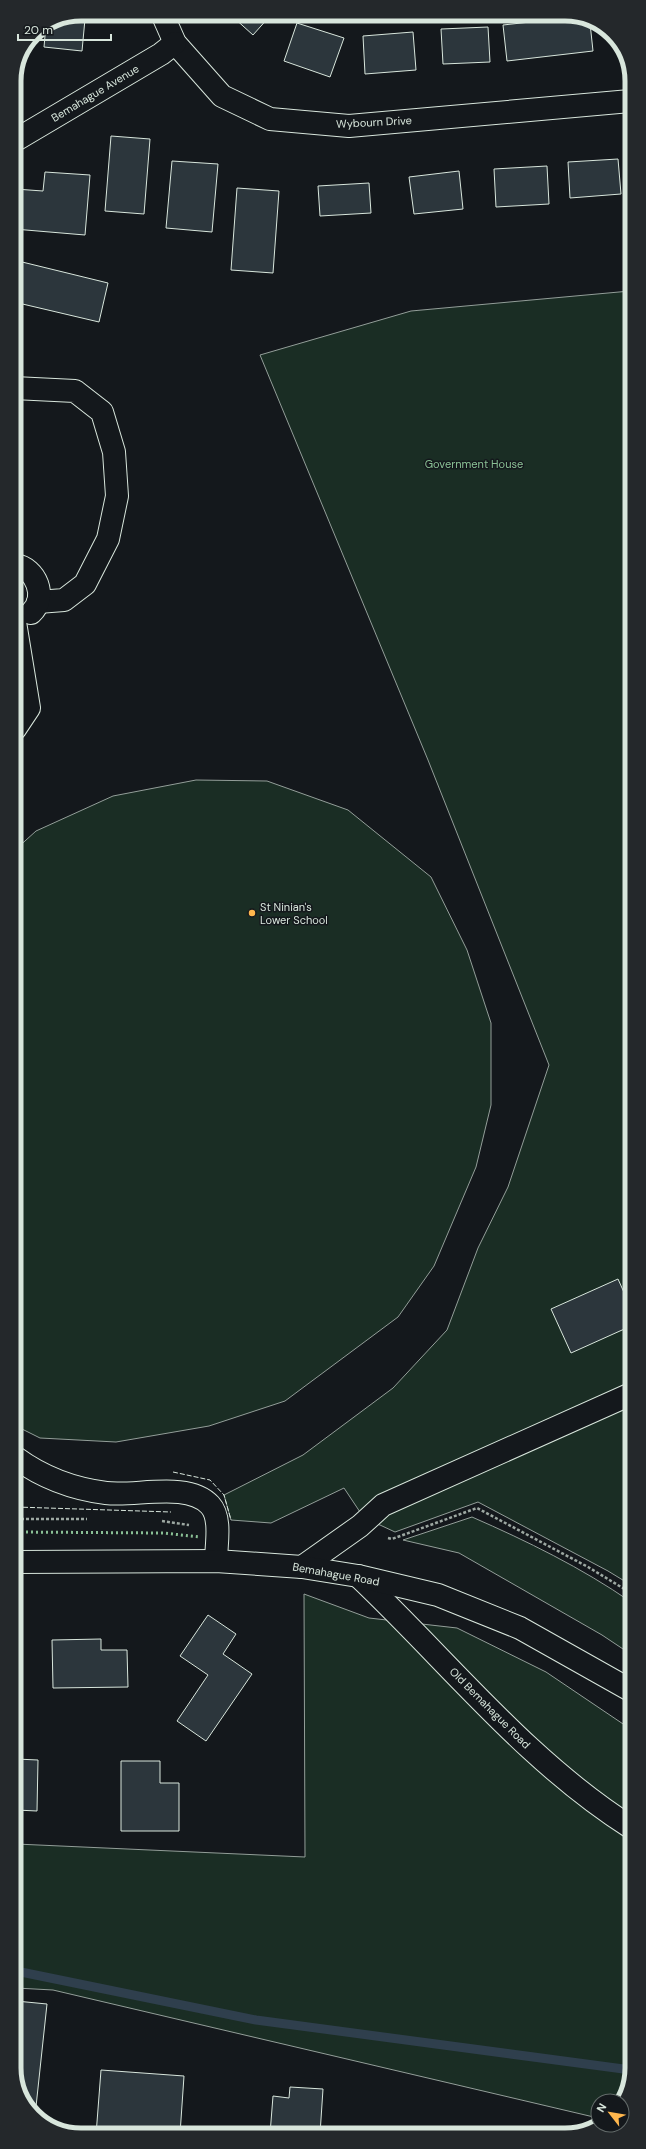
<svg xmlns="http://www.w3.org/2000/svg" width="646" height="2149" font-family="'DM Sans',sans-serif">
	<rect width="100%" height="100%" fill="#14181c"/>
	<!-- green -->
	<g fill="#1a2d24" stroke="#939e99">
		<path d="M 630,291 L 631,1585 L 608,1571 L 478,1502 L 395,1532 L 380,1525 L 366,1521 L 344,1488 L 271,1523 L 231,1520 L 224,1495 L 303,1455 L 393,1388 L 447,1330 L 478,1248 L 508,1187 L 549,1065 L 428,760 L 260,355 L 411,311 Z"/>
		<path d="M 196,780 L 267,781 L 348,810 L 431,877 L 467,950 L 491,1023 L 491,1105 L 476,1167 L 434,1266 L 398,1317 L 285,1401 L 209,1426 L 116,1442 L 40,1438 L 16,1426 L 15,850 L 36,831 L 113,796 Z"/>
		<path d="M 472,1517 C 527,1541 582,1568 631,1602 L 632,1655 L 602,1635 L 459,1553 L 403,1540 Z"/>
		<path d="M 304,1594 L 369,1618 L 457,1628 L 546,1672 L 632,1730 L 632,2068 L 621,2101 L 598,2101 L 598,2118 L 53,1990 L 16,1988 L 16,1844 L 305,1857 Z"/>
	</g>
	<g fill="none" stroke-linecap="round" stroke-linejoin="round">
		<!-- stream -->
		<path stroke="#2f3f4d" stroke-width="9" d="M 16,1971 L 256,2020 L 631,2070"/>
	</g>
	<!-- building -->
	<g fill="#2c363c" stroke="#d8e6dc">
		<path d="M 233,17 L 269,17 L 253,35 Z"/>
		<path d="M 576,17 L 590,23 L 593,51 L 507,61 L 503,25 Z"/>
		<path d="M 56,19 L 85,19 L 82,51 L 44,47 L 46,25 Z"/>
		<path d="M 297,23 L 344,38 L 330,77 L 284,61 Z"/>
		<path d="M 488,27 L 490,62 L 443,64 L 441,29 Z"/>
		<path d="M 413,32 L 416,70 L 365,74 L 363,36 Z"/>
		<path d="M 111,136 L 150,139 L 144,214 L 105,211 Z"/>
		<path d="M 618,159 L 621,194 L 570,198 L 568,162 Z"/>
		<path d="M 172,161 L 218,164 L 212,232 L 166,228 Z"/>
		<path d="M 547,166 L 549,204 L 496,207 L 494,169 Z"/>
		<path d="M 459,171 L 463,209 L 414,214 L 409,177 Z"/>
		<path d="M 45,172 L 90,175 L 85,235 L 14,229 L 15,189 L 43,191 Z"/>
		<path d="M 369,183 L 371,213 L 320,216 L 318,186 Z"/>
		<path d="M 237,188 L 279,191 L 273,273 L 231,270 Z"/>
		<path d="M 14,260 L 108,283 L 99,322 L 14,302 Z"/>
		<path d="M 618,1279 L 631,1308 L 631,1326 L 571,1353 L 551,1309 Z"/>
		<path d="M 208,1615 L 236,1634 L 223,1654 L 252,1674 L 206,1741 L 177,1721 L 208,1675 L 180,1656 Z"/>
		<path d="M 101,1639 L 101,1650 L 127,1650 L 128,1687 L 53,1688 L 52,1640 Z"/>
		<path d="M 16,1759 L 38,1760 L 37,1811 L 16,1810 Z"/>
		<path d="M 121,1761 L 160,1761 L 160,1783 L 179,1783 L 179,1831 L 121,1831 Z"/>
		<path d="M 16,2001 L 47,2004 L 35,2116 L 16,2085 Z"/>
		<path d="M 101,2070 L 184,2076 L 180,2134 L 96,2135 Z"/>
		<path d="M 290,2087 L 323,2089 L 320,2134 L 270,2134 L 273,2096 L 289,2098 Z"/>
		<path d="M 523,2130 L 550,2133 L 523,2133 Z"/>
	</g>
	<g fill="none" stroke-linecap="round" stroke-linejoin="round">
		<!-- minor casing -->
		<g stroke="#d8e6dc" stroke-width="24">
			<g id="minor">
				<path d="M 164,18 L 175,43 L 222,96 L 270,119 L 349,126 L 630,101"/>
				<path d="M 14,141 L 161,54 L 175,43"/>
				<path d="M 14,388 L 75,391 L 102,412 L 114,452 L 117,496 L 108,539 L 85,584 L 64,600 L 38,602"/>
				<path d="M 15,565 C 36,568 48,597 31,613"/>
				<path d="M 15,729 L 29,708 L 15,622"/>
				<path d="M 16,1458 C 42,1477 74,1489 106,1493 C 135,1497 188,1481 210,1505 C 222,1518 216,1545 216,1561"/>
				<path d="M 302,1567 L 360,1526 L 383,1505 L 631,1394"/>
				<path d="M 358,1576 C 448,1661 526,1761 632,1828"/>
			</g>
		</g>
		<!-- highway casing -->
		<g stroke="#d8e6dc" stroke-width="24">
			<path id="highway" d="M 16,1562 L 216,1561 L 302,1567 L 358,1576 L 438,1595 L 520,1628 L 632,1691"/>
		</g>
		<!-- path -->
		<g stroke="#9da8a2" stroke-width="2.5" stroke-dasharray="3 2" stroke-linecap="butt">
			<path d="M 16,1519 L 87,1519"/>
			<path d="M 162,1521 L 189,1525"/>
			<path d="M 388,1538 L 392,1539 L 477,1508 L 588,1567 L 631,1593"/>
		</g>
		<!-- minor -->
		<use href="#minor" stroke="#14181c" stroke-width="22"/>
		<!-- highway -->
		<use href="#highway" stroke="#14181c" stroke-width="22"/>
		<!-- hedge -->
		<path stroke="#8ac095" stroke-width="3" stroke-dasharray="2 3" stroke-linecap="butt" d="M 16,1532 L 163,1533 L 200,1537"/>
		<!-- fence -->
		<g stroke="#d8e6dc" stroke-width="1" stroke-dasharray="5 2" stroke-linecap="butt">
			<path d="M 173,1472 L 210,1480 L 224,1495 L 231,1520"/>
			<path d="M 16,1507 L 171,1512"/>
		</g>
	</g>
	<!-- markers -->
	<circle fill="#ffb74d" stroke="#14181c" stroke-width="1.5" cx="252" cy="913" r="4"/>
	<g text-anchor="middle" stroke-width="3" stroke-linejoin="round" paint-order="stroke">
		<!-- street labels -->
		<g font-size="11" fill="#d8e6dc" stroke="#14181c">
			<text transform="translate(95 93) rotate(-31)" y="4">Bemahague Avenue</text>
			<text transform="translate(374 122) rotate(-3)" y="4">Wybourn Drive</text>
			<text transform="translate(336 1574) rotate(10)" y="4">Bemahague Road</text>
			<text transform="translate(490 1708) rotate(45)" y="4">Old Bemahague Road</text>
		</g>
		<!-- park labels -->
		<g font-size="11" fill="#8ac095" stroke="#14181c">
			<text x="474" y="468">Government House</text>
		</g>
		<!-- poi labels -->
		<g font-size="11" fill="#d8e6dc" stroke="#14181c" text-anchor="start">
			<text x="260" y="911">St Ninian's<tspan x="260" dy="13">Lower School</tspan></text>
		</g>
	</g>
	<!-- crop -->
	<path d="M0 0H646V2149H0ZM81 21H565A60 60 0 0 1 625 81V2068A60 60 0 0 1 565 2128H81A60 60 0 0 1 21 2068V81A60 60 0 0 1 81 21Z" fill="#24282b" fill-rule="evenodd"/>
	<path fill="none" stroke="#d8e6dc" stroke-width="5" d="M81 21H565A60 60 0 0 1 625 81V2068A60 60 0 0 1 565 2128H81A60 60 0 0 1 21 2068V81A60 60 0 0 1 81 21Z"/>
	<!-- north arrow -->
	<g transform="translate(610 2113) rotate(301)"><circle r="19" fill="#14181c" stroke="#626a69"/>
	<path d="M0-3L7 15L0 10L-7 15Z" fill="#ffb74d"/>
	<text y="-6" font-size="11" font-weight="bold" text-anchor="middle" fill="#d8e6dc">N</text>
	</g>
	<!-- scale -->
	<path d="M18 34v6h93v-6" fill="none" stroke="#d8e6dc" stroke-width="2"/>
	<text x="24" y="34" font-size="12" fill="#d8e6dc" stroke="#14181c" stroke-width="3" paint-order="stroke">20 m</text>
</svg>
